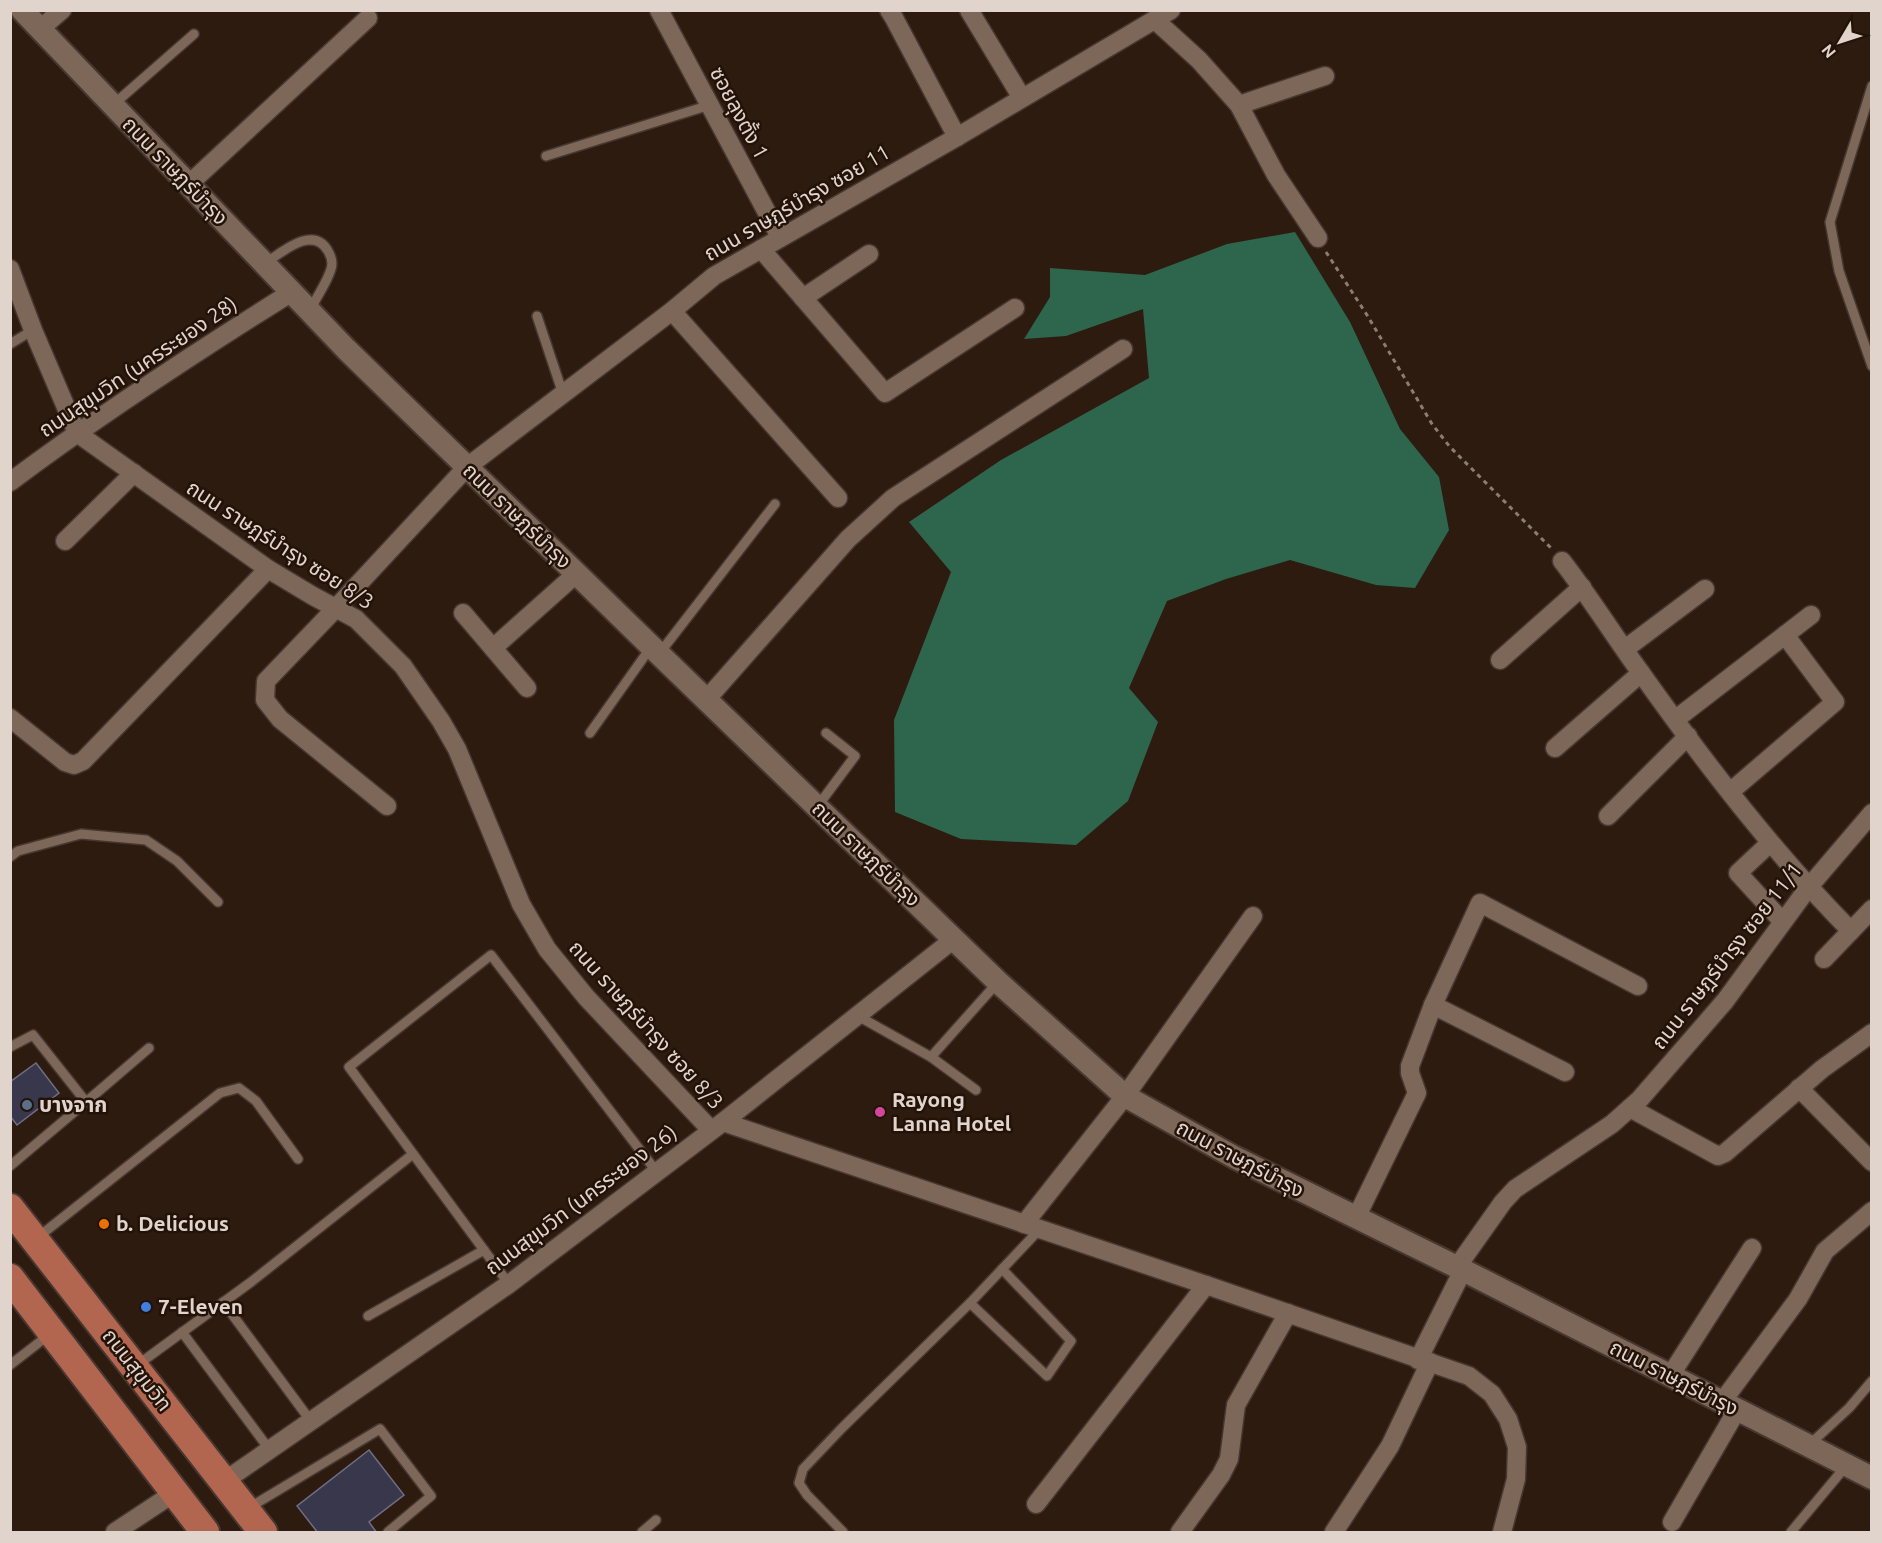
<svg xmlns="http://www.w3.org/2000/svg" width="1882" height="1543" font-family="Ubuntu,'Noto Sans Thai',sans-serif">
	<rect width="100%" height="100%" fill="#2d1b10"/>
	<!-- forest -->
	<path fill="#2d664c" d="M 1295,232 L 1350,322 L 1400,429 L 1439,477 L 1449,530 L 1415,588 L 1376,585 L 1290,560 L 1226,579 L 1167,601 L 1129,688 L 1158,722 L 1128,801 L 1076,845 L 961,839 L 895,812 L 894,720 L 951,572 L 909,522 L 1001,460 L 1149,378 L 1143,309 L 1066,336 L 1024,339 L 1050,297 L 1050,268 L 1145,275 L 1227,244 Z"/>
	<!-- building -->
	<g fill="#38374b" stroke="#6f6e85" stroke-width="1.5">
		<path d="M 36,1063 L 59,1093 L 17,1125 L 10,1116 L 10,1082 Z"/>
		<path d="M 369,1450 L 404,1495 L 369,1522 L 377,1533 L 318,1533 L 297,1506 Z"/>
	</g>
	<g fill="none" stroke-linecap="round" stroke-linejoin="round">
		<!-- service casing -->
		<g stroke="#463731" stroke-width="12">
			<g id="service">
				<path d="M 1872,86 L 1830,222 L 1839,271 L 1872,366"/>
				<path d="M 114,104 L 194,34"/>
				<path d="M 546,156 L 710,105"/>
				<path d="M 264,264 C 281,253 313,224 328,251 C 331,256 333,263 331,269 C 327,283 316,297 310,311"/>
				<path d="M 537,316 L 563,394"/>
				<path d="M 10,344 L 33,330"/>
				<path d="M 659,654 L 775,504"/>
				<path d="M 590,733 L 651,647"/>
				<path d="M 817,807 L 855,756 L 826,733"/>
				<path d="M 10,857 L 18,851 L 81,834 L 146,840 L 177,861 L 218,902"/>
				<path d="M 858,1016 L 931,1057 L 976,1090"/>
				<path d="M 10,1047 L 33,1035 L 86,1102 L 10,1166"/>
				<path d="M 931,1057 L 998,982"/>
				<path d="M 86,1102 L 149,1048"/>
				<path d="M 37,1238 L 220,1093 L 239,1088 L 256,1101 L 298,1159"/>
				<path d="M 509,1284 L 349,1067 L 491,955 L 656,1171"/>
				<path d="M 223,1302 L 310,1420"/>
				<path d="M 970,1303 L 1047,1376 L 1071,1341 L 1002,1269"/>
				<path d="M 368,1316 L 484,1250"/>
				<path d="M 182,1332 L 269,1449"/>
				<path d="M 10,1365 L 50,1334"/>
				<path d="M 136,1366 L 251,1282 L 413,1154"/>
				<path d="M 1809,1445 L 1849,1408 L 1872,1381"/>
				<path d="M 247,1509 L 380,1429 L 431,1496 L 388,1532"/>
				<path d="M 642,1532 L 656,1520"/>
				<path d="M 843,1532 L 807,1495 L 799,1483 L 803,1469 L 842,1428 L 970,1303 L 1040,1229"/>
				<path d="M 1791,1532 L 1846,1466"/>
			</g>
		</g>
		<!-- minor casing -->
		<g stroke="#463731" stroke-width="21">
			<g id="minor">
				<path d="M 659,10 L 780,237"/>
				<path d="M 889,10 L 894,18 L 957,137"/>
				<path d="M 969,10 L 1022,98"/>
				<path d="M 1155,20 L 1199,60 L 1239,105 L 1276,175 L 1318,238"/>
				<path d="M 40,29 L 62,10"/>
				<path d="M 1239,105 L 1325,76"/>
				<path d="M 188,185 L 368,18"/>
				<path d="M 761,249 L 885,393 L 1015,308"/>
				<path d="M 10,269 L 33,330 L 77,433 L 268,569 L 313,596 L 356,619 L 403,666 L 441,721 L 457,749 L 521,904 L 547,949 L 586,997 L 711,1130"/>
				<path d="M 803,298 L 869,254"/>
				<path d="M 672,311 L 838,498"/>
				<path d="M 10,482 C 101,414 196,352 292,292"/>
				<path d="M 65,541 L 134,473"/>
				<path d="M 1562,561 C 1590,597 1614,636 1641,673 C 1705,763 1773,852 1851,931"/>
				<path d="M 463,613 L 527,688"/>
				<path d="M 493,648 L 576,574"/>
				<path d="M 1625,649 L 1705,589"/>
				<path d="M 1500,660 L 1582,587"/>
				<path d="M 706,700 L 848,539 L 893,498 L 1123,349"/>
				<path d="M 10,718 L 65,762 L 74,765 L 83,761 L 268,569"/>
				<path d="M 1676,719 L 1811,615"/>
				<path d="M 1555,748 L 1641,673"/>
				<path d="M 1730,792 L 1835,702 L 1785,635"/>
				<path d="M 387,806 L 280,719 L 265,700 L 266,681 L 336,608 L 467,467 L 672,311 L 714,276 L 957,137 L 1171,10"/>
				<path d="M 1608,816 L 1688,736"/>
				<path d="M 1770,843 L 1738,873 L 1782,921"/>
				<path d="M 1824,959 L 1872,909"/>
				<path d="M 1433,1005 L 1565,1072"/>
				<path d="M 1799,1088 L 1872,1162"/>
				<path d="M 1630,1108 L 1718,1156 L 1725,1153 L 1822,1069 L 1872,1033"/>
				<path d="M 723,1122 L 1206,1285 L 1469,1376 L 1492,1394 L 1508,1419 L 1517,1447 L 1516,1479 L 1502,1532"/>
				<path d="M 1356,1218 L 1417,1093 L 1410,1073 L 1410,1066 L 1433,1005 L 1480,903 L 1638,986"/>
				<path d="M 1024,1224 L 1125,1096 L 1253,916"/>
				<path d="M 1457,1267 L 1503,1202 L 1515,1189 L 1612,1124 L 1640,1099 L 1725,1001 L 1808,888 L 1872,813"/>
				<path d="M 1418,1360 L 1463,1270"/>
				<path d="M 1670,1376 L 1752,1248"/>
				<path d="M 1722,1402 L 1798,1299 L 1825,1251 L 1872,1211"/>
				<path d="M 223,1482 L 509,1284 L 723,1122 L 954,939"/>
				<path d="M 1036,1504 L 1206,1285"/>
				<path d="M 1672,1522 L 1737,1410"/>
				<path d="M 115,1532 L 174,1493"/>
				<path d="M 1180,1532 L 1221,1475 L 1229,1459 L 1236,1405 L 1288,1313"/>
				<path d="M 1334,1532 L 1390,1446 L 1430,1362"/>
			</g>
		</g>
		<!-- tertiary casing -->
		<g stroke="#463731" stroke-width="26">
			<path id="tertiary" d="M 22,10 L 346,349 L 659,654 L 998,982 L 1125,1096 L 1234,1157 L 1457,1267 L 1872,1478"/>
		</g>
		<!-- primary casing -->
		<g stroke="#463731" stroke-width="32">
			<g id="primary">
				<path d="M 10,1208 L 263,1532"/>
				<path d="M 10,1278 L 205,1532"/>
			</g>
		</g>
		<!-- path -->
		<path stroke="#8c7d74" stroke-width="3" stroke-dasharray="4.5 4.5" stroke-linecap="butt" d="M 1326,252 L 1367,315 L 1432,424 L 1450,447 L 1551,548"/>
		<!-- service -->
		<use href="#service" stroke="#7d6759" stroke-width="9"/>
		<!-- minor -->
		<use href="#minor" stroke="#7d6759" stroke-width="18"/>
		<!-- tertiary -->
		<use href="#tertiary" stroke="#7d6759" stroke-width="22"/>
		<!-- primary -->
		<use href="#primary" stroke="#b2654f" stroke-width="28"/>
	</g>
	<!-- markers -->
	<circle fill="#5c6f8a" stroke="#231207" stroke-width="2" cx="27" cy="1105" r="6"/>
	<circle fill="#d1479c" stroke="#231207" stroke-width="2" cx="880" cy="1112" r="6"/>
	<circle fill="#e8710a" stroke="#231207" stroke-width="2" cx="104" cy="1224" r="6"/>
	<circle fill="#3f7fe0" stroke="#231207" stroke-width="2" cx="146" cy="1307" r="6"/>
	<g text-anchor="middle" stroke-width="5" stroke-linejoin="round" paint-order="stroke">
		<!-- street labels -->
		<g font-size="21" fill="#e1d4cd" stroke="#231207">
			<text transform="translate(739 113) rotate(62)" y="7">ซอยลุงตั้ง 1</text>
			<text transform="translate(175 171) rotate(46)" y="7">ถนน ราษฎร์บำรุง</text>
			<text transform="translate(797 203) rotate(-30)" y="7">ถนน ราษฎร์บำรุง ซอย 11</text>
			<text transform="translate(138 367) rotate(-34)" y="7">ถนนสุขุมวิท (นครระยอง 28)</text>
			<text transform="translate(517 516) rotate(44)" y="7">ถนน ราษฎร์บำรุง</text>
			<text transform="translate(280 545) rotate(33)" y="7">ถนน ราษฎร์บำรุง ซอย 8/3</text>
			<text transform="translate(866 854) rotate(44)" y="7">ถนน ราษฎร์บำรุง</text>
			<text transform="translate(1727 956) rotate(-52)" y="7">ถนน ราษฎร์บำรุง ซอย 11/1</text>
			<text transform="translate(646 1025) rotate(48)" y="7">ถนน ราษฎร์บำรุง ซอย 8/3</text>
			<text transform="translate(1240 1159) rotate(28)" y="7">ถนน ราษฎร์บำรุง</text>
			<text transform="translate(581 1200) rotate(-37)" y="7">ถนนสุขุมวิท (นครระยอง 26)</text>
			<text transform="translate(137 1370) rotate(52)" y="7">ถนนสุขุมวิท</text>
			<text transform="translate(1674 1378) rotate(27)" y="7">ถนน ราษฎร์บำรุง</text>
		</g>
		<!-- poi labels -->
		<g font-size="21" font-weight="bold" fill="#e1d4cd" stroke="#231207" text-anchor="start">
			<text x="892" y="1107">Rayong<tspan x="892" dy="24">Lanna Hotel</tspan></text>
			<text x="39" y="1112">บางจาก</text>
			<text x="116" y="1231">b. Delicious</text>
			<text x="158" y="1314">7-Eleven</text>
		</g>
	</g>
	<!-- border -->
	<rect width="1882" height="1543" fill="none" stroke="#e1d4cd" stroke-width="24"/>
	<!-- north arrow -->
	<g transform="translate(1840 42) rotate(231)" stroke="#231207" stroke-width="4.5" paint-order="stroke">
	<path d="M0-4.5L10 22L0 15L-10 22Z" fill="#e1d4cd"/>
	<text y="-9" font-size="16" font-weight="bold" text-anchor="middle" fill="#e1d4cd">N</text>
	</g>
</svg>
